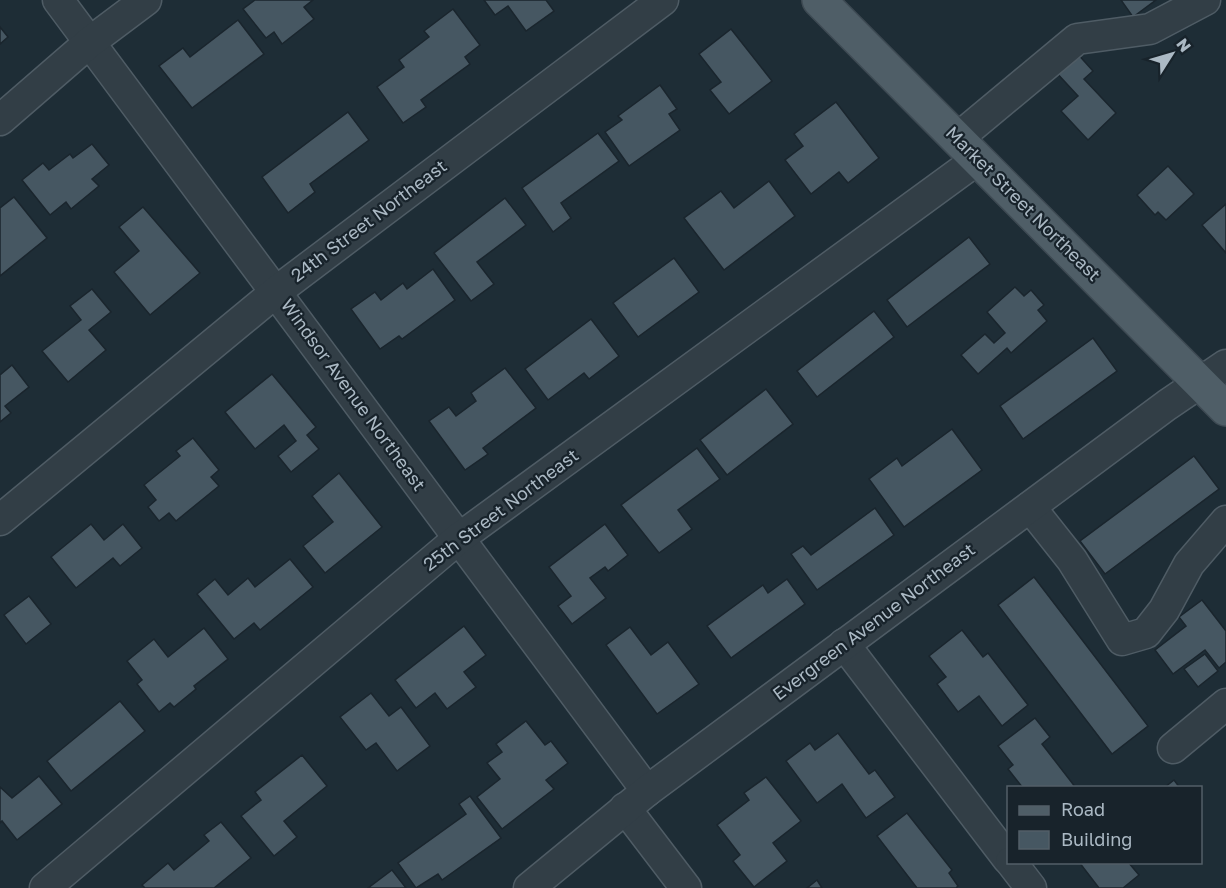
<svg xmlns="http://www.w3.org/2000/svg" width="1226" height="888" font-family="'Golos Text',sans-serif">
	<rect width="100%" height="100%" fill="#1e2d36"/>
	<!-- building -->
	<g fill="#465762" stroke="#1a252d" stroke-width="1.5">
		<path d="M 255,0 L 313,0 L 304,7 L 314,19 L 282,44 L 274,32 L 266,38 L 243,9 Z"/>
		<path d="M 484,0 L 546,0 L 554,11 L 526,31 L 508,6 L 495,15 Z"/>
		<path d="M 1121,0 L 1156,0 L 1133,17 Z"/>
		<path d="M 453,9 L 480,45 L 465,57 L 470,64 L 421,100 L 426,107 L 403,123 L 377,87 L 404,67 L 399,60 L 429,37 L 424,31 Z"/>
		<path d="M 238,20 L 264,54 L 192,108 L 159,66 L 183,48 L 190,57 Z"/>
		<path d="M 0,27 L 8,37 L 0,44 Z"/>
		<path d="M 731,29 L 772,81 L 729,114 L 710,90 L 721,82 L 699,54 Z"/>
		<path d="M 1075,51 L 1093,71 L 1084,79 L 1116,113 L 1088,140 L 1061,111 L 1078,96 L 1054,70 Z"/>
		<path d="M 660,85 L 677,109 L 669,114 L 680,130 L 629,166 L 605,132 L 622,120 L 618,116 Z"/>
		<path d="M 836,102 L 879,158 L 848,183 L 839,172 L 811,194 L 785,160 L 803,146 L 794,134 Z"/>
		<path d="M 348,112 L 369,140 L 310,184 L 315,192 L 288,213 L 262,177 Z"/>
		<path d="M 598,133 L 619,161 L 561,203 L 571,218 L 553,232 L 522,188 Z"/>
		<path d="M 92,144 L 109,165 L 92,179 L 99,186 L 71,209 L 66,202 L 50,215 L 22,180 L 43,163 L 49,170 L 70,154 L 73,158 Z"/>
		<path d="M 1168,166 L 1194,194 L 1166,220 L 1158,212 L 1155,215 L 1137,195 Z"/>
		<path d="M 769,181 L 795,216 L 724,270 L 684,218 L 721,191 L 734,208 Z"/>
		<path d="M 14,197 L 47,238 L 0,276 L 0,208 Z"/>
		<path d="M 505,198 L 526,225 L 477,262 L 494,284 L 471,301 L 434,253 Z"/>
		<path d="M 1226,204 L 1226,253 L 1202,225 Z"/>
		<path d="M 143,207 L 200,273 L 150,315 L 114,272 L 139,251 L 119,227 Z"/>
		<path d="M 969,237 L 990,264 L 907,327 L 887,300 Z"/>
		<path d="M 674,258 L 699,292 L 638,337 L 613,303 Z"/>
		<path d="M 433,269 L 455,300 L 402,339 L 399,336 L 380,349 L 351,309 L 375,292 L 381,300 L 403,283 L 407,289 Z"/>
		<path d="M 1015,287 L 1024,296 L 1031,290 L 1044,305 L 1038,310 L 1047,321 L 1011,353 L 1007,348 L 978,374 L 961,355 L 985,334 L 994,343 L 1005,333 L 987,312 Z"/>
		<path d="M 92,289 L 111,312 L 89,330 L 106,350 L 68,382 L 42,351 L 81,320 L 70,306 Z"/>
		<path d="M 874,311 L 894,337 L 817,397 L 797,371 Z"/>
		<path d="M 591,319 L 619,356 L 589,379 L 584,373 L 548,400 L 525,369 Z"/>
		<path d="M 1093,338 L 1117,371 L 1023,439 L 1000,406 Z"/>
		<path d="M 12,365 L 29,387 L 5,406 L 11,413 L 0,422 L 0,375 Z"/>
		<path d="M 505,368 L 536,408 L 483,448 L 488,454 L 465,470 L 429,421 L 449,407 L 456,416 L 476,401 L 471,393 Z"/>
		<path d="M 272,374 L 316,427 L 307,435 L 319,449 L 291,472 L 278,456 L 296,441 L 284,425 L 255,449 L 225,412 Z"/>
		<path d="M 766,389 L 793,424 L 727,475 L 700,440 Z"/>
		<path d="M 952,429 L 982,470 L 904,527 L 869,479 L 897,458 L 902,466 Z"/>
		<path d="M 193,438 L 219,470 L 211,477 L 219,486 L 176,521 L 169,513 L 159,521 L 148,507 L 156,500 L 144,485 L 180,456 L 176,451 Z"/>
		<path d="M 697,448 L 720,479 L 678,510 L 692,529 L 659,553 L 621,505 Z"/>
		<path d="M 1194,456 L 1219,489 L 1105,574 L 1080,541 Z"/>
		<path d="M 339,473 L 382,527 L 325,573 L 303,546 L 333,522 L 312,496 Z"/>
		<path d="M 875,508 L 894,535 L 817,590 L 791,554 L 803,546 L 811,555 Z"/>
		<path d="M 91,524 L 104,540 L 123,524 L 142,548 L 120,566 L 113,558 L 76,588 L 51,557 Z"/>
		<path d="M 605,524 L 628,555 L 608,571 L 605,567 L 590,578 L 606,598 L 572,624 L 558,606 L 571,596 L 549,567 Z"/>
		<path d="M 290,559 L 313,587 L 260,630 L 254,623 L 234,639 L 197,594 L 215,579 L 228,595 L 248,578 L 255,587 Z"/>
		<path d="M 1034,577 L 1148,726 L 1112,754 L 998,605 Z"/>
		<path d="M 787,579 L 805,604 L 731,658 L 707,626 L 763,585 L 768,593 Z"/>
		<path d="M 29,596 L 51,624 L 26,644 L 4,615 Z"/>
		<path d="M 1202,600 L 1226,631 L 1226,662 L 1219,668 L 1205,650 L 1173,674 L 1155,650 L 1186,626 L 1179,617 Z"/>
		<path d="M 464,626 L 486,655 L 464,672 L 476,687 L 447,709 L 435,693 L 416,708 L 395,680 Z"/>
		<path d="M 630,627 L 651,655 L 668,642 L 699,684 L 657,714 L 606,645 Z"/>
		<path d="M 204,628 L 228,659 L 194,686 L 196,689 L 174,707 L 170,703 L 159,712 L 137,684 L 142,680 L 127,661 L 154,639 L 168,657 Z"/>
		<path d="M 962,630 L 983,657 L 988,653 L 1028,705 L 1002,726 L 979,696 L 958,712 L 937,684 L 946,677 L 929,656 Z"/>
		<path d="M 1205,654 L 1218,671 L 1198,687 L 1184,669 Z"/>
		<path d="M 371,693 L 389,716 L 401,707 L 430,746 L 397,771 L 376,743 L 366,750 L 340,717 Z"/>
		<path d="M 120,701 L 145,731 L 71,791 L 47,761 Z"/>
		<path d="M 1035,718 L 1050,737 L 1042,744 L 1076,788 L 1023,788 L 1008,769 L 1013,765 L 998,746 Z"/>
		<path d="M 526,721 L 545,745 L 551,741 L 568,763 L 546,780 L 554,789 L 502,829 L 477,797 L 500,779 L 487,763 L 502,752 L 496,744 Z"/>
		<path d="M 838,733 L 869,774 L 875,770 L 895,797 L 866,818 L 842,784 L 817,803 L 786,761 L 810,743 L 815,750 Z"/>
		<path d="M 302,755 L 327,786 L 284,821 L 297,837 L 274,856 L 241,816 L 261,800 L 255,792 Z"/>
		<path d="M 39,776 L 62,804 L 17,840 L 2,821 L 0,823 L 0,787 L 12,798 Z"/>
		<path d="M 766,777 L 801,821 L 773,843 L 787,861 L 754,887 L 733,861 L 740,855 L 717,825 L 749,800 L 744,793 Z"/>
		<path d="M 1174,780 L 1180,788 L 1164,788 Z"/>
		<path d="M 470,796 L 501,838 L 442,880 L 438,874 L 416,888 L 398,863 L 466,814 L 459,804 Z"/>
		<path d="M 907,813 L 952,870 L 949,873 L 958,886 L 956,888 L 917,888 L 877,836 Z"/>
		<path d="M 221,822 L 251,858 L 214,888 L 145,888 L 142,885 L 168,863 L 174,870 L 209,841 L 204,835 Z"/>
		<path d="M 1079,862 L 1128,862 L 1139,875 L 1123,888 L 1099,888 Z"/>
		<path d="M 392,870 L 406,888 L 368,888 Z"/>
		<path d="M 817,880 L 822,888 L 807,888 Z"/>
	</g>
	<g fill="none" stroke-linecap="round" stroke-linejoin="round">
		<!-- minor casing -->
		<g stroke="#4f5c65" stroke-width="33">
			<g id="minor">
				<path d="M 58,0 L 647,791"/>
				<path d="M 0,120 L 90,42 L 146,0"/>
				<path d="M 958,138 L 1077,39 L 1150,29 L 1205,0"/>
				<path d="M 1030,507 L 1072,560 L 1122,640 L 1146,633 L 1164,610 L 1189,564 L 1226,521"/>
				<path d="M 0,520 L 277,291 L 663,0"/>
				<path d="M 844,644 L 1008,859"/>
				<path d="M 1173,748 L 1226,704"/>
				<path d="M 625,808 L 686,888"/>
				<path d="M 1011,862 L 1031,888"/>
				<path d="M 45,888 L 458,539 L 978,159"/>
				<path d="M 529,888 L 647,791 L 1167,405 L 1226,365"/>
			</g>
		</g>
		<!-- major casing -->
		<g stroke="#3e4a53" stroke-width="36">
			<path id="major" d="M 819,0 L 1226,409"/>
		</g>
		<!-- minor -->
		<use href="#minor" stroke="#323e46" stroke-width="30"/>
		<!-- major -->
		<use href="#major" stroke="#4f5e67" stroke-width="33"/>
	</g>
	<g text-anchor="middle" stroke-width="4.5" stroke-linejoin="round" paint-order="stroke">
		<!-- street labels -->
		<g font-size="18" fill="#abb9c4" stroke="#18232b">
			<text transform="translate(1023 204) rotate(45)" y="6">Market Street Northeast</text>
			<text transform="translate(369 221) rotate(-37)" y="6">24th Street Northeast</text>
			<text transform="translate(353 395) rotate(54)" y="6">Windsor Avenue Northeast</text>
			<text transform="translate(501 510) rotate(-37)" y="6">25th Street Northeast</text>
			<text transform="translate(874 622) rotate(-37)" y="6">Evergreen Avenue Northeast</text>
		</g>
	</g>
	<!-- legend -->
	<rect x="1007" y="786" width="195" height="78" fill="#18232b" stroke="#535f68" stroke-width="1.5"/>
	<rect x="1019" y="806" width="30" height="9" fill="#4f5e67" stroke="#535f68" stroke-width="1.5"/>
	<text x="1061" y="816" font-size="18" fill="#abb9c4">Road</text>
	<rect x="1019" y="831" width="30" height="18" fill="#465762" stroke="#535f68" stroke-width="1.5"/>
	<text x="1061" y="846" font-size="18" fill="#abb9c4">Building</text>
	<!-- north arrow -->
	<g transform="translate(1172 54) rotate(53)" stroke="#18232b" stroke-width="4.5" paint-order="stroke">
	<path d="M0-4.5L10 22L0 15L-10 22Z" fill="#abb9c4"/>
	<text y="-9" font-size="16" font-weight="bold" text-anchor="middle" fill="#abb9c4">N</text>
	</g>
</svg>
